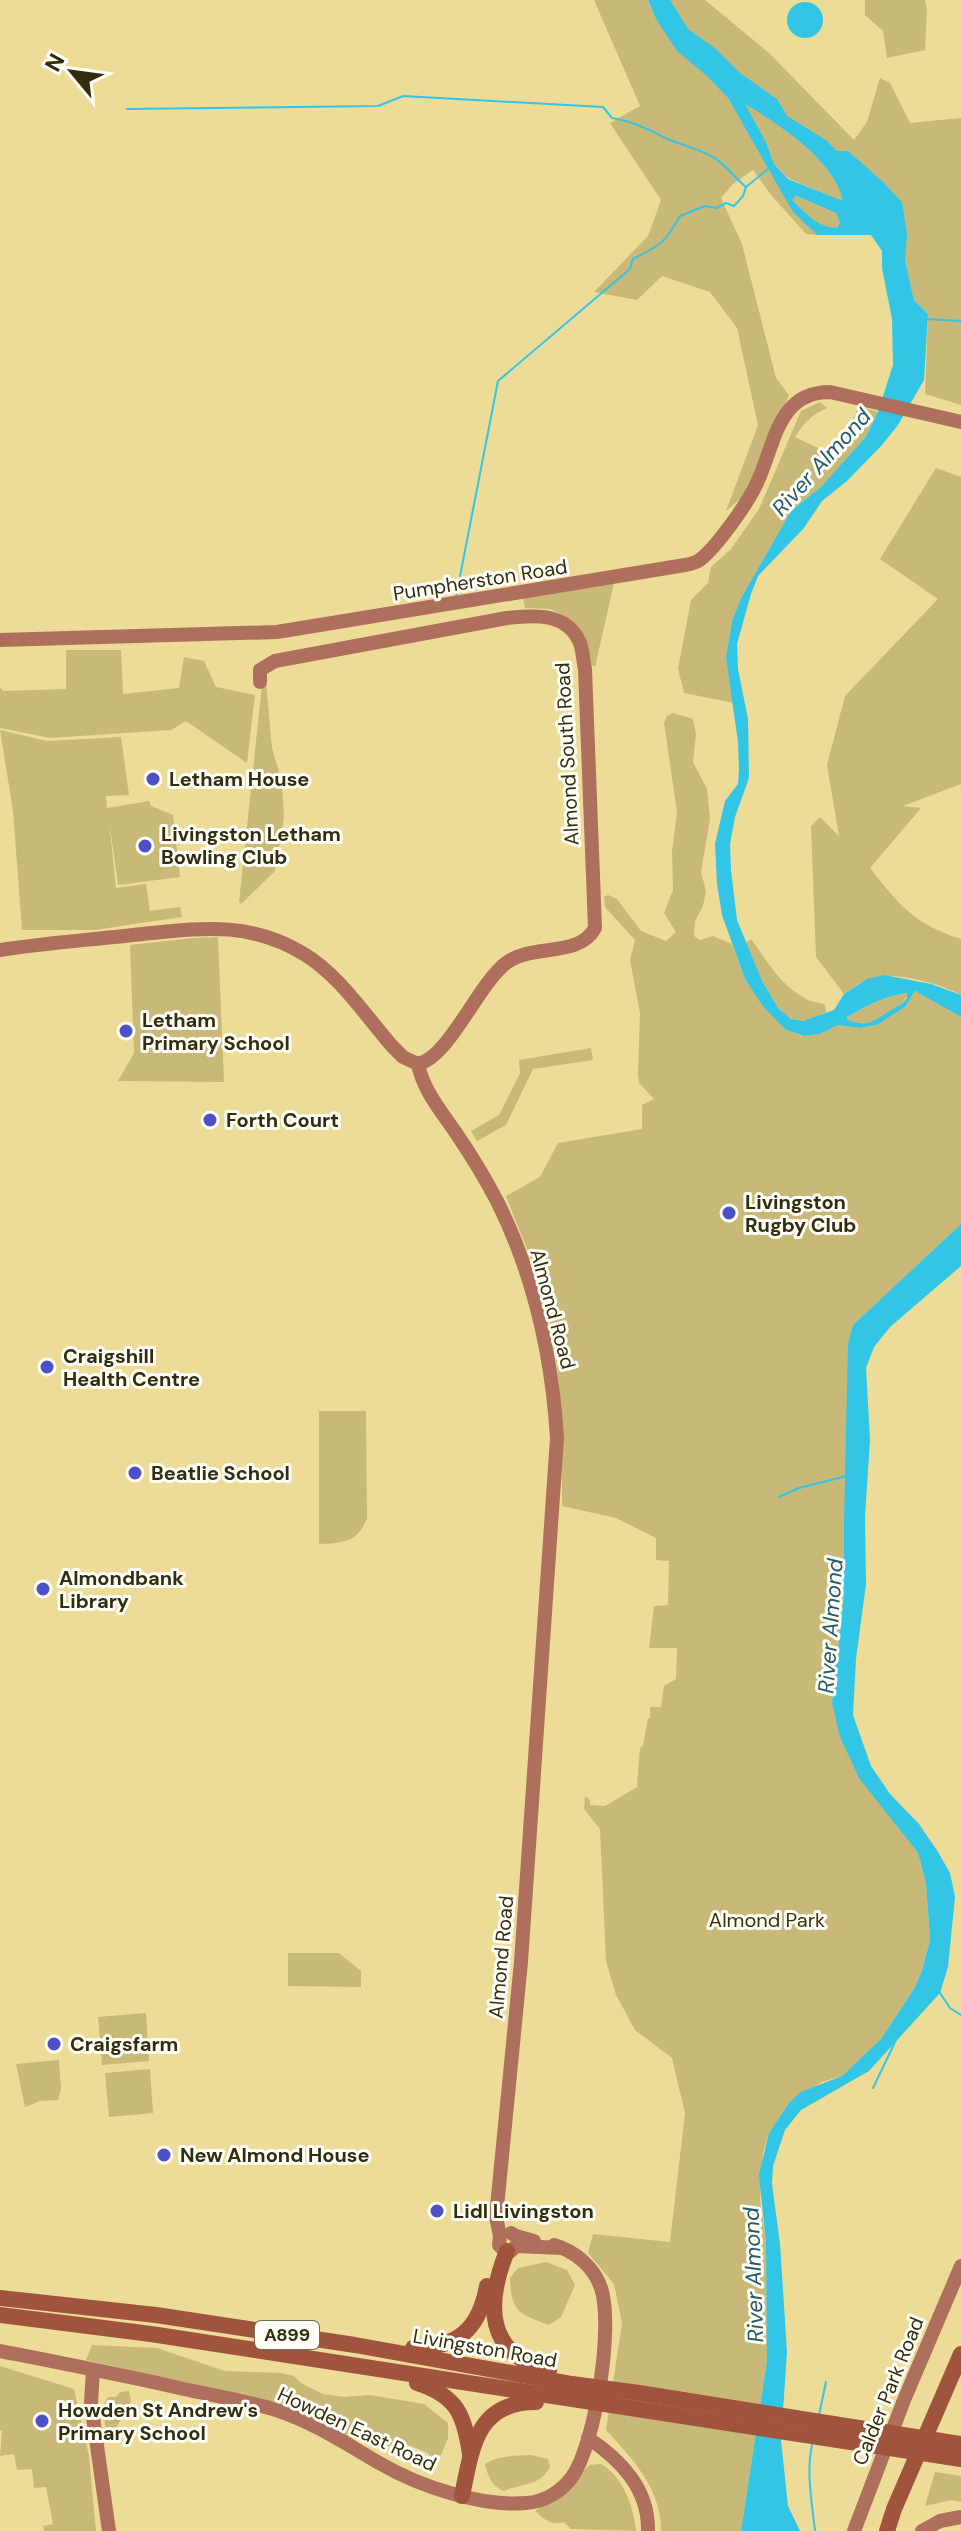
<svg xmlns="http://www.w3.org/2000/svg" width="961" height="2531" font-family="'DM Sans',sans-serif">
	<rect width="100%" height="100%" fill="#ecdc97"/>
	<!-- green -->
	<g fill="#c8b978">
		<path d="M 594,0 L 648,0 L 656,19 L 728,98 L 793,211 L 817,235 L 806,234 L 771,195 L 753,170 L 733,184 L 721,198 L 742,244 L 776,378 L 789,395 L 746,494 L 726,511 L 758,425 L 737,328 L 710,292 L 662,276 L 637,300 L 594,292 L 648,236 L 661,200 L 610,123 L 640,106 Z"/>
		<path d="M 660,0 L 705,0 L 769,53 L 854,140 L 867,122 L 880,78 L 890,83 L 910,123 L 961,118 L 961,405 L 925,394 L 928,314 L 914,300 L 905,260 L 906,227 L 744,89 Z"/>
		<path d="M 865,0 L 925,0 L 927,9 L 925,50 L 887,58 L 883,31 L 865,15 Z"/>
		<path d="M 744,103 C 779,124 835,161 844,202 L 788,178 L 774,164 L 766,142 Z"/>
		<path d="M 795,196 L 836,213 L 840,223 L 836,229 C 816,227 805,213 791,199 Z"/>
		<path d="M 820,402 L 827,408 C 811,415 804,423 795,437 L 837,457 L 859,406 L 878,412 L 865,438 L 847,460 L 821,487 L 791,511 L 741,598 L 732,621 L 726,657 L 734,703 L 684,693 L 678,669 L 691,600 L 708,583 L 711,567 L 731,549 L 759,509 L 801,411 Z"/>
		<path d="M 936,468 L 961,477 L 961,784 L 903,806 L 921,808 L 870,868 C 899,905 914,924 961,939 L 961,995 C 939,983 890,969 866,980 C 859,983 851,989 844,994 L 816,957 L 811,826 L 820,817 L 839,836 L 827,765 L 845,696 L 938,599 L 880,559 Z"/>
		<path d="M 614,583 L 595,667 L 589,663 L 585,637 L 565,616 L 550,609 L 525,608 L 523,597 Z"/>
		<path d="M 66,650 L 121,650 L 123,694 L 179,688 L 184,657 L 204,661 L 216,687 L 255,695 L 247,763 L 186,721 L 171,730 L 50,738 L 0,728 L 0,687 L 3,691 L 66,689 Z"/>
		<path d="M 266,682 L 272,748 L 282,782 L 284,818 L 275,871 L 241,904 L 239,902 L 262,685 Z"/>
		<path d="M 673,713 L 693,719 L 696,734 L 693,762 L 707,789 L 710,819 L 701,872 L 706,891 L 703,906 L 695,921 L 694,936 L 700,940 L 713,936 L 732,944 L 745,979 L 786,1030 L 803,1036 L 820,1034 L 838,1025 L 860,1028 L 877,1025 L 905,1007 L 915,991 L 961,1017 L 961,1224 L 853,1325 L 844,1595 L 832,1703 L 896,1825 L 918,1853 L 926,1883 L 930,1940 L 922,1971 L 914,1989 L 881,2039 L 842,2076 L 822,2082 L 789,2103 L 769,2133 L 763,2153 L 760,2200 L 766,2243 L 767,2361 L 741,2531 L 661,2531 C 662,2490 632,2458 606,2430 L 622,2323 L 614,2284 L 588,2253 L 593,2234 L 670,2242 L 685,2113 L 672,2058 L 635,2030 L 616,1995 L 606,1961 L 600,1829 L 584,1809 L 585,1796 L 590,1800 L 590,1805 L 605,1806 L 637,1787 L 640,1748 L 643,1746 L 648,1718 L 650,1718 L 650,1707 L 661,1707 L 664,1686 L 676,1679 L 677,1648 L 649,1648 L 654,1606 L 668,1605 L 669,1561 L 656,1560 L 656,1538 L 616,1518 L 562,1506 C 562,1433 563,1359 541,1287 C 531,1256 517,1226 506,1196 L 540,1177 L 558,1143 L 642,1129 L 642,1105 L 654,1099 L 639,1083 L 638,1074 L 640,1013 L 630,960 L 635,940 L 605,907 L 604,897 L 608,895 L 617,899 L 641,931 L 666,941 L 676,932 L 664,913 L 673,890 L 672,851 L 677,812 L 664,723 L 667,716 Z"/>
		<path d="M 0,730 L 47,741 L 121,737 L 129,795 L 106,796 L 107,808 L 149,801 L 151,806 L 173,815 L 180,877 L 118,885 L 109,820 L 116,888 L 146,884 L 150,911 L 180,907 L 182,917 L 95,930 L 22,930 L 13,811 Z"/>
		<path d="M 218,937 L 224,1082 L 118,1081 L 134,1053 L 130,945 L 193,938 Z"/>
		<path d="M 751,939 C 768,962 781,987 808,1000 C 814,1003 819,1001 825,1005 L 826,1012 C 818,1016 810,1021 801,1021 C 773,1020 755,965 746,943 Z"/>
		<path d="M 908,993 C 905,1006 874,1025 860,1024 C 856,1024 852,1022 847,1020 L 847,1017 C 867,1006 885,996 908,993 Z"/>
		<path d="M 591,1048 L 593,1060 L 533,1069 L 506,1125 L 477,1141 L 471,1131 L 499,1115 L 520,1073 L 519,1060 Z"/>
		<path d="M 319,1411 L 366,1411 L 367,1518 C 358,1543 342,1543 319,1544 Z"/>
		<path d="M 288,1953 L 339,1953 L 361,1971 L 361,1987 L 288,1986 Z"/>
		<path d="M 146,2013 L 149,2061 L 102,2065 L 98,2017 Z"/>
		<path d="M 59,2060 L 61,2089 L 58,2100 L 40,2101 L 25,2107 L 16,2064 Z"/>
		<path d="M 150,2069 L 153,2113 L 109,2117 L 105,2073 Z"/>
		<path d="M 546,2262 L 567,2270 L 575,2285 L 561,2317 L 549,2325 C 518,2314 511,2311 510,2278 L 518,2268 Z"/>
		<path d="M 92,2345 L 157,2348 L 225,2371 L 281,2373 L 294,2376 L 301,2383 L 323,2394 L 345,2397 L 370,2395 L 424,2404 L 448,2423 L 448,2438 L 441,2455 L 430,2456 L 428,2453 L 398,2441 L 389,2446 L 347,2438 L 319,2420 L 278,2403 L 86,2360 Z"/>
		<path d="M 0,2366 L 74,2389 L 89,2456 L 96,2531 L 44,2531 L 43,2526 L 53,2524 L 46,2487 L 34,2488 L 32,2469 L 17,2470 L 14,2454 L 0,2456 L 2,2431 L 0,2430 Z"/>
		<path d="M 129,2391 L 131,2401 L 114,2432 L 106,2433 L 103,2406 L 108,2397 L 116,2397 L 120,2392 Z"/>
		<path d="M 531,2455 L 548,2459 L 550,2467 C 539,2487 522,2483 504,2491 C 492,2486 488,2477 485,2464 C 499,2455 515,2456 531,2455 Z"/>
		<path d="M 601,2464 C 623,2476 634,2508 636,2531 L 571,2529 L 564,2522 C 551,2526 544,2519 535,2511 L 590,2465 Z"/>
		<path d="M 935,2472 L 961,2476 L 961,2502 L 951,2500 L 925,2506 Z"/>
	</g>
	<!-- water -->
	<g fill="#33c5e5" fill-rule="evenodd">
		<path d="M 648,0 L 670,0 L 688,29 L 716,49 L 740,73 L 777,99 L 787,116 L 826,140 L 837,151 L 848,151 L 882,181 L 902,202 L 907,234 L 905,260 L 914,300 L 928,314 L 924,380 L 898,425 L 882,445 L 847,481 L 822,501 L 804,528 L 758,576 L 751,594 L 737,644 L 738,669 L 748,719 L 749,778 L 735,817 L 730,844 L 731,870 L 737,920 L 762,981 L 778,1008 L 791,1019 L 803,1021 L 834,1010 L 844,994 L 867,979 L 884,975 L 931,984 L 961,995 L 961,1017 L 915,991 L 905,1007 L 877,1025 L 860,1028 L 838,1025 L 820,1034 L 804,1036 L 786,1030 L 762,1005 L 745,979 L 722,915 L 717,884 L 715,844 L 725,801 L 738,784 L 739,770 L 738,742 L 726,657 L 732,621 L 741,598 L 791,511 L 821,487 L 865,438 L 878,412 L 893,365 L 892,319 L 882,268 L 882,251 L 871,235 L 817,235 L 793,212 L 728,98 L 707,76 L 677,51 L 656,19 ZM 745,104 C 779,124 835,161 843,201 L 788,179 L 774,164 L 766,142 ZM 796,196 L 836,213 L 840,223 L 837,228 C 816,227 806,213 792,200 ZM 907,993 L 907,998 C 901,1006 893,1008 885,1014 C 869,1024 866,1026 847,1020 L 847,1017 C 867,1006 884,996 907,993 Z"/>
		<circle cx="805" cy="20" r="18"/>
		<path d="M 961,1224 L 961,1266 L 890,1327 L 874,1347 L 866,1368 L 870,1440 L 865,1517 L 866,1584 L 856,1659 L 853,1715 L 871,1766 L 890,1794 L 919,1824 L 938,1852 L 950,1873 L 955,1897 L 948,1967 L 940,1993 L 869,2071 L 801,2110 L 785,2130 L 773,2166 L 772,2184 L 780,2244 L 787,2352 L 781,2440 L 788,2506 L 800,2531 L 741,2531 L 767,2361 L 766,2243 L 759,2175 L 769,2133 L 789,2103 L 801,2092 L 842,2076 L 881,2039 L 914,1989 L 922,1971 L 930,1940 L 926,1883 L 918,1853 L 859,1778 L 840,1737 L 832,1703 L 844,1595 L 844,1523 L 848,1344 L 853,1325 Z"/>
	</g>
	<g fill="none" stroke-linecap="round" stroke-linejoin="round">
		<!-- stream -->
		<g stroke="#33c5e5" stroke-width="2">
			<path d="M 127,109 L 378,106 L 403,96 L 603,107 L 612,118 C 631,121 649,129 665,138 C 680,145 698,148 713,157 C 723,162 736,179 746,187"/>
			<path d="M 926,319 L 961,321"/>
			<path d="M 456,597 L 498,381 L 630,269 L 633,259 C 661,245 665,243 680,216 L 705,206 L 716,208 L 726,203 L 734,206 L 743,196 L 746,187 L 768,169"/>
			<path d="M 779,1497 L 799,1488 L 847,1476"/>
			<path d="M 940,1993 L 950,2008 L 961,2015"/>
			<path d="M 873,2088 L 896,2040"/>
			<path d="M 819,2415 L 826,2382"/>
			<path d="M 812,2445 C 806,2472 812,2503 815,2531"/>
		</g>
		<!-- secondary -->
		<g stroke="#ae6f5d" stroke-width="14">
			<path d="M 0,640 L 277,632 L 685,565 C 691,564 696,563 701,559 C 718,545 747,504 756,485 C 775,447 776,392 830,392 L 961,422"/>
			<path d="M 260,682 L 260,670 L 275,661 L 507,618 C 534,615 567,612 580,643 C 583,651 583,661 585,669 L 595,928 C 579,958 533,943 506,963 C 477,986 449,1057 418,1064"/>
			<path d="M 0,950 C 44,943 89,940 133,935 C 196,929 247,919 304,954 C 339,975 365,1015 392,1046 L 403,1057 L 418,1064 C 423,1090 441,1111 456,1133 C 471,1155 485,1178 497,1201 C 534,1275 552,1357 557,1438 L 521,1962 L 496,2217 L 500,2236 L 499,2245 L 504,2250 L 511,2251 L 516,2246 L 562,2248"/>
			<path d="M 511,2233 L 516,2236 L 534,2241"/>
			<path d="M 0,2351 C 61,2363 123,2375 184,2389 C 216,2396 248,2401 279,2411 C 315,2423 348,2445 381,2464 C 419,2486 481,2507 526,2503 C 544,2502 561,2492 572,2477 C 595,2445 614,2326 601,2288 C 594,2267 575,2251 554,2245"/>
			<path d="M 93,2370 L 91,2403 L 109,2531"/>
			<path d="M 588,2438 C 621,2460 649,2489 648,2531"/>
			<path d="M 854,2531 L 904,2400 L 961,2266"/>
			<path d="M 922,2531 L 940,2521 L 961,2517"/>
		</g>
		<!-- primary -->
		<g stroke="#a0543e" stroke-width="16">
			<path d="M 507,2251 C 486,2303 485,2355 549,2370"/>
			<path d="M 0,2298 L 156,2315 L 355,2345 L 572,2384 L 639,2393 L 961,2444"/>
			<path d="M 0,2315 L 151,2334 L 961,2459"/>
			<path d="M 413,2348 C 457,2348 479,2330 487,2286"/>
			<path d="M 417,2383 C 457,2396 464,2414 470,2454"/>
			<path d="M 462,2496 C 472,2448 476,2402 536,2402"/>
			<path d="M 887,2531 L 894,2509 L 961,2354"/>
		</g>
	</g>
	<!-- markers -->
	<g fill="#4e50c7" stroke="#fefdf6" stroke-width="3">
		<circle cx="153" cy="779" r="8"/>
		<circle cx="145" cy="846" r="8"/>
		<circle cx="126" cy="1031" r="8"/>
		<circle cx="210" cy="1120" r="8"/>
		<circle cx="729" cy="1213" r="8"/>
		<circle cx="47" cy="1367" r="8"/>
		<circle cx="135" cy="1473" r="8"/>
		<circle cx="43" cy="1589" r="8"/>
		<circle cx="54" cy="2044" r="8"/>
		<circle cx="164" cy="2155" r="8"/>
		<circle cx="437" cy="2211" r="8"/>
		<circle cx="42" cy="2421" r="8"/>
	</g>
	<g text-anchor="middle" stroke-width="6" stroke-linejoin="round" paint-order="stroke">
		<!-- shield labels -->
		<rect fill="#fefdf6" stroke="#706b55" stroke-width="2" x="255" y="2321" width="64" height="28" rx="6"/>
		<g font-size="18" font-weight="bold" fill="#332d10">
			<text x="287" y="2341">A899</text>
		</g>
		<!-- street labels -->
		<g font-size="20" fill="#332d10" stroke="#fefdf6">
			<text transform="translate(480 580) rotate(-9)" y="7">Pumpherston Road</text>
			<text transform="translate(567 754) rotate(-93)" y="7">Almond South Road</text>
			<text transform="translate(553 1309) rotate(75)" y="7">Almond Road</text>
			<text transform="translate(501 1957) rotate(-85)" y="7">Almond Road</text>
			<text transform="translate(485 2348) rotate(10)" y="7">Livingston Road</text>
			<text transform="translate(888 2391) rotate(-68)" y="7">Calder Park Road</text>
			<text transform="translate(357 2429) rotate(25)" y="7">Howden East Road</text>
		</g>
		<!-- poi labels -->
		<g font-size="20" font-weight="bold" fill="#332d10" stroke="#fefdf6" text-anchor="start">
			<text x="169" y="786">Letham House</text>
			<text x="161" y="841">Livingston Letham<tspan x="161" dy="23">Bowling Club</tspan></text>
			<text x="142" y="1027">Letham<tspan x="142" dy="23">Primary School</tspan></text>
			<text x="226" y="1127">Forth Court</text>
			<text x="745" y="1209">Livingston<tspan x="745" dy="23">Rugby Club</tspan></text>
			<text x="63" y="1363">Craigshill<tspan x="63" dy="23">Health Centre</tspan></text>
			<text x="151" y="1480">Beatlie School</text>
			<text x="59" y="1585">Almondbank<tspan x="59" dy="23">Library</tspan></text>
			<text x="70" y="2051">Craigsfarm</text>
			<text x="180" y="2162">New Almond House</text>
			<text x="453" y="2218">Lidl Livingston</text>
			<text x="58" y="2417">Howden St Andrew's<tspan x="58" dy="23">Primary School</tspan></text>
		</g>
		<!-- park labels -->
		<g font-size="20" fill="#3b3204" stroke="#fefdf6">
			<text x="767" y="1927">Almond Park</text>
		</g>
		<!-- water labels -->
		<g font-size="22" font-style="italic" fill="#235b69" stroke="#fefdf6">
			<text transform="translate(821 462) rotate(-48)" y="8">River Almond</text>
			<text transform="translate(830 1626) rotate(-86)" y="8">River Almond</text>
			<text transform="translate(753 2275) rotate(-92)" y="8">River Almond</text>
		</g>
	</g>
	<!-- north arrow -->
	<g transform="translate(72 72) rotate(299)" stroke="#fefdf6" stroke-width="6" paint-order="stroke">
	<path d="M0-6L14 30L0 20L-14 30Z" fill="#332d10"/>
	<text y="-12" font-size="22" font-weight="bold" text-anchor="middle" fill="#332d10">N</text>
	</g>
</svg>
